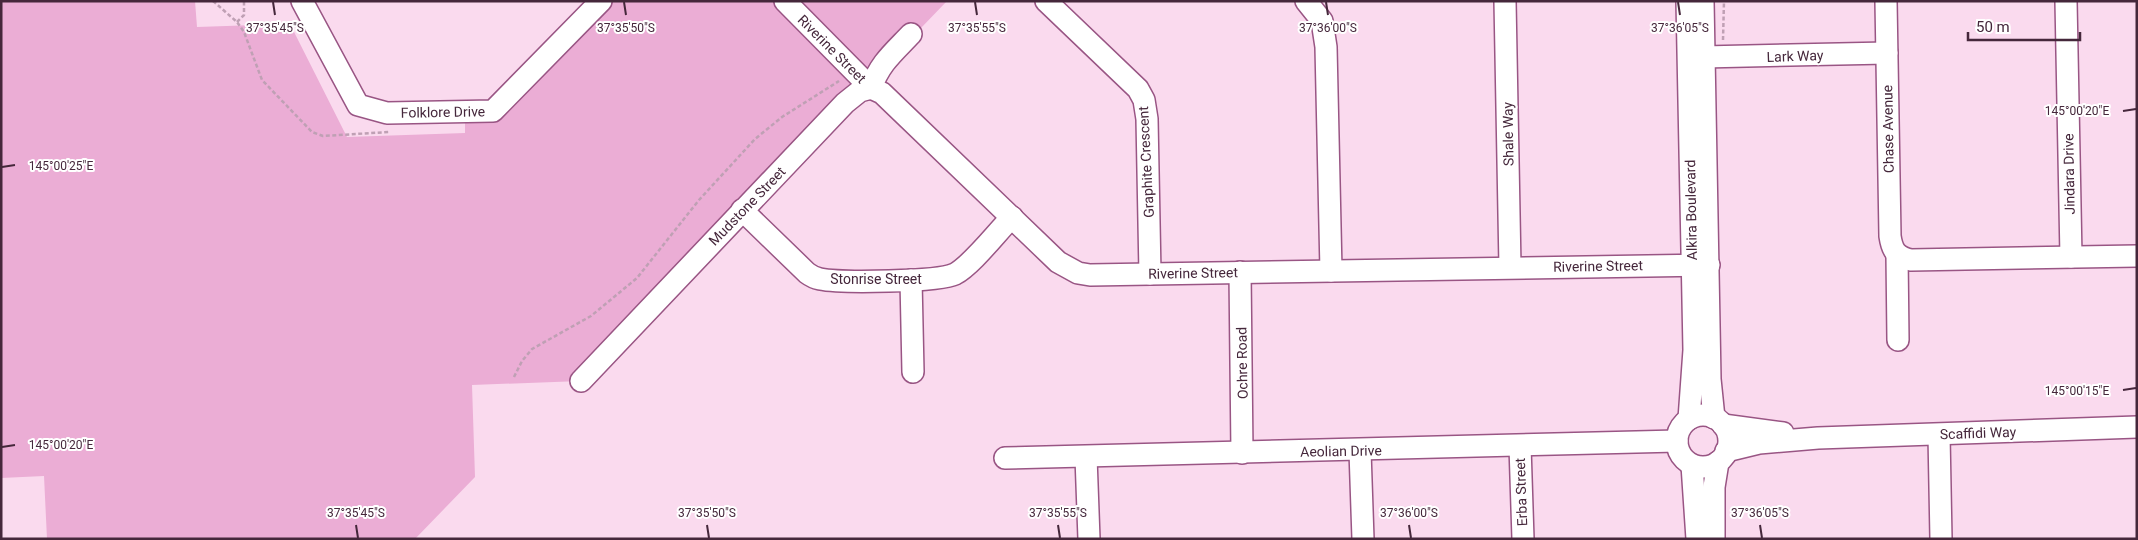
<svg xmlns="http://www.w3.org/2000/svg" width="2138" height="540" font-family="Roboto,sans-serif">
	<rect width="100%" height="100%" fill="#fadaee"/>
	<!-- green -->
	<path fill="#ebadd5" d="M 1,1 L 195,1 L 197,27 L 290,24 L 347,137 L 465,133 L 465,112 L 493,111 L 601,1 L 947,1 L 581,381 L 472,385 L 475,477 L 415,539 L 47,539 L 44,476 L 1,478 Z"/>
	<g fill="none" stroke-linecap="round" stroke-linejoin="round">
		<!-- minor casing -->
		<g stroke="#995584" stroke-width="24">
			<g id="minor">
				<path d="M 302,1 L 358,105 L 387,113 L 493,111 L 601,1"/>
				<path d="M 785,1 L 871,88 L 882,93 L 1058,262 L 1078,273 L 1090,275 L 1709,265"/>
				<path d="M 1046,1 L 1138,89 L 1144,100 L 1147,119 L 1150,274"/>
				<path d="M 1306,1 L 1322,21 L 1326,47 L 1331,271"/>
				<path d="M 1505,1 L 1510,267"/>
				<path d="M 1687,1 L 1694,350 L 1689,419"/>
				<path d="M 1703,1 L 1710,379 L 1714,418"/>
				<path d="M 1886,1 L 1890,236 C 1892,250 1896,257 1911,260 L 2137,256"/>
				<path d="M 2066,1 L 2071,257"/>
				<path d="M 1703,57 L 1887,53"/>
				<path d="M 742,210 L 807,273 C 811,276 815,278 820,279 C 840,283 939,282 955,274 C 972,265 997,232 1012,217"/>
				<path d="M 1897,255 L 1898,340"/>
				<path d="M 1240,272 L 1242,453"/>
				<path d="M 911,280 L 913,372"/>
				<path d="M 581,381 L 845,103 L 860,91 L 871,88 C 880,63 893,53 911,34"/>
				<circle cx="1703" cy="441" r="26"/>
				<path d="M 1723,425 L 1783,433"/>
				<path d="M 1939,435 L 1941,539"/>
				<path d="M 1520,446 L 1523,539"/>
				<path d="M 1360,451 L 1363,539"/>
				<path d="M 1726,451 L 1759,443 L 1818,438 L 2137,427"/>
				<path d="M 1086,457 L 1089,539"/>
				<path d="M 1005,458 L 1677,441"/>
				<path d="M 1692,465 L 1697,539"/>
				<path d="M 1714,539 L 1714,487 L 1718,462"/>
			</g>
		</g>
		<!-- path -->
		<g stroke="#bfa0b4" stroke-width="2.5" stroke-dasharray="4 2.5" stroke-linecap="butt">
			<path d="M 213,1 L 237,22 L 244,32 L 262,80 L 312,132 L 323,136 L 389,132"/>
			<path d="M 237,22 L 244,15 L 244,1"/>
			<path d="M 1723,40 L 1724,1"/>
			<path d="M 514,377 L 522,361 L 532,349 L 591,316 L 637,278 L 699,200 L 755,139 L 782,117 L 839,81"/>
		</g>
		<!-- minor -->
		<use href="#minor" stroke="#fff" stroke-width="21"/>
	</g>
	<!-- ticks -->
	<path fill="none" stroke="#45273b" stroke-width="2" d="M 273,2 L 275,15M 624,2 L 626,15M 975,2 L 977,15M 1326,2 L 1328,15M 1678,2 L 1680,15M 2123,111 L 2136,109M 2,167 L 15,165M 2123,390 L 2136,388M 2,447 L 15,445M 356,525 L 358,538M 707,525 L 709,538M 1058,525 L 1060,538M 1409,525 L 1411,538M 1760,525 L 1762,538"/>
	<g text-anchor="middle" stroke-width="4" stroke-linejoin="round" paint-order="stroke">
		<!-- street labels -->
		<g font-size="14" fill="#45273b" stroke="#fff">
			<text transform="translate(832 49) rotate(45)" y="5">Riverine Street</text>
			<text transform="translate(1795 56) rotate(-2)" y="5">Lark Way</text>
			<text transform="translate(443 112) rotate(-1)" y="5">Folklore Drive</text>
			<text transform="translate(1888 129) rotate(-91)" y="5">Chase Avenue</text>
			<text transform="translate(1508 134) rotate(-91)" y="5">Shale Way</text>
			<text transform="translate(1146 162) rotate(-93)" y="5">Graphite Crescent</text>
			<text transform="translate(2069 174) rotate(-91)" y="5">Jindara Drive</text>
			<text transform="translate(747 206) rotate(-46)" y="5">Mudstone Street</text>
			<text transform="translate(1691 210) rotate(-91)" y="5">Alkira Boulevard</text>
			<text transform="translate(1598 266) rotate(-1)" y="5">Riverine Street</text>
			<text transform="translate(1193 273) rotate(-1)" y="5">Riverine Street</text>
			<text x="876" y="284">Stonrise Street</text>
			<text transform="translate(1242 363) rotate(-91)" y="5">Ochre Road</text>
			<text transform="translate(1978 433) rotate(-2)" y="5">Scaffidi Way</text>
			<text transform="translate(1341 451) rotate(-1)" y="5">Aeolian Drive</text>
			<text transform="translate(1521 492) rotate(-92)" y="5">Erba Street</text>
		</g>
	</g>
	<g font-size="12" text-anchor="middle" fill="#45273b" stroke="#fff" stroke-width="4" stroke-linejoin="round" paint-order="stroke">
		<text x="275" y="32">37°35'45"S</text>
		<text x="626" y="32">37°35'50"S</text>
		<text x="977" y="32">37°35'55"S</text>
		<text x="1328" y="32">37°36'00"S</text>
		<text x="1680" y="32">37°36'05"S</text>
		<text x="2077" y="115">145°00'20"E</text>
		<text x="61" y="170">145°00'25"E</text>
		<text x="2077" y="395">145°00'15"E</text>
		<text x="61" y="449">145°00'20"E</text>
		<text x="356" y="517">37°35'45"S</text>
		<text x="707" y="517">37°35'50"S</text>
		<text x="1058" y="517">37°35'55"S</text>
		<text x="1409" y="517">37°36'00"S</text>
		<text x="1760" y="517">37°36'05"S</text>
	</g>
	<!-- border -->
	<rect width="2138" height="540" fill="none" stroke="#45273b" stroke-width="5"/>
	<!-- scale -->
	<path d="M1968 32v8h112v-8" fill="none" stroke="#45273b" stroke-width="2.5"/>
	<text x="1976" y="32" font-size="15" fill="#45273b" stroke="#ffffff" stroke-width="4" paint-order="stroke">50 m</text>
</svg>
